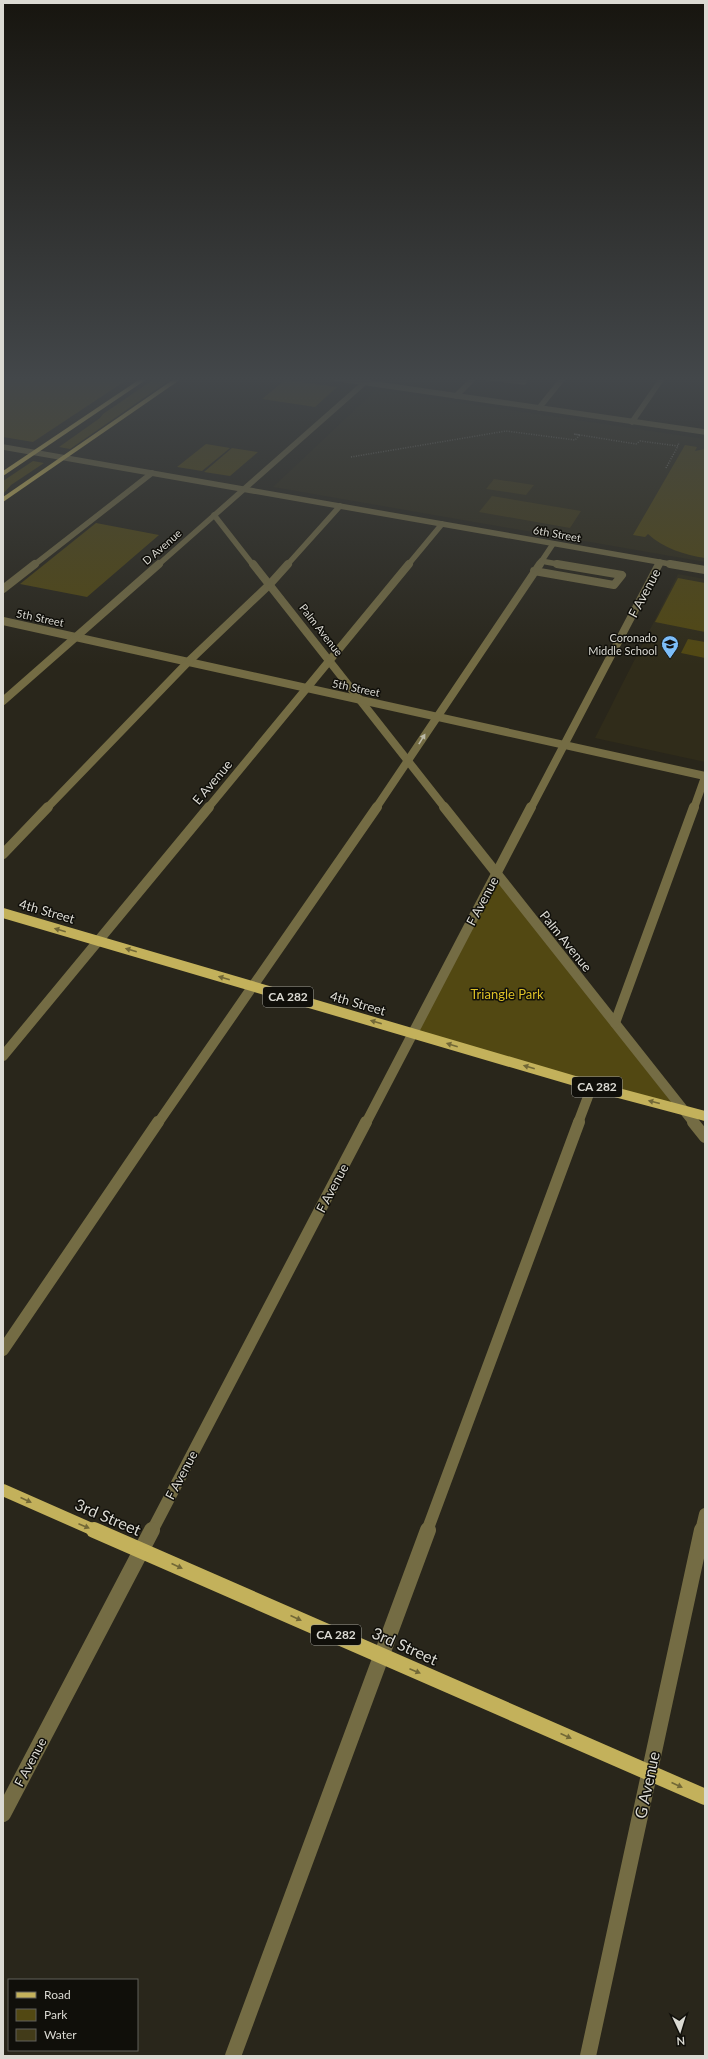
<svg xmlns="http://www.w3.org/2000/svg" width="708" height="2059" font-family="Lato,sans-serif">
	<rect width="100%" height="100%" fill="#29261b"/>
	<!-- built -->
	<g fill="#302c1a">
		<path d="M 376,390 L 705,439 L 705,562 L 273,487 Z"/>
		<path d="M 678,574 L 705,579 L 705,762 L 595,738 Z"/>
	</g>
	<!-- green -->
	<g fill="#524812">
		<path d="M 3,377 L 131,377 L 33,442 L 3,437 Z"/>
		<path d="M 157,377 L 174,377 L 70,449 L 59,447 L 100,418 L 103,414 Z"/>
		<path d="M 285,380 L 337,387 L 315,407 L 262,399 Z"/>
		<path d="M 206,444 L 230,448 L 202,471 L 177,467 Z"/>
		<path d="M 685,445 L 697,447 L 695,451 L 705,449 L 705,558 C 685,555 663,548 648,534 L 645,537 L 633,535 Z"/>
		<path d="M 232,448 L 258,452 L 230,476 L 204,472 Z"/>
		<path d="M 33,461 L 44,463 L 11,485 L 3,494 L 3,481 Z"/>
		<path d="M 96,523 L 159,535 L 87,597 L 20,584 Z"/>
		<path d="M 678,578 L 705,583 L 705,632 L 655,622 Z"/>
		<path d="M 688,639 L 705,642 L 705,658 L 681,653 Z"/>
		<path d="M 495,876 L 677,1109 L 416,1032 Z"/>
	</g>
	<!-- water -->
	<g fill="#423b19">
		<path d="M 494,479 L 534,485 L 526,495 L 486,489 Z"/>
		<path d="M 492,496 L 581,511 L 570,528 L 479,512 Z"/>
	</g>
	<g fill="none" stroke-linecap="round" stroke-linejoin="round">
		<!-- path -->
		<g stroke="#7c7a71" stroke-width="1.5" stroke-dasharray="1 1.5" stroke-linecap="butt">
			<path d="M 351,457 L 506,431 L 575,440 L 580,435 L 574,434 L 636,444 L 640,441 L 678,446 L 679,442"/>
			<path d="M 666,468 L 678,446"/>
		</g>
		<!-- minor-far4 -->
		<g stroke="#746c44" stroke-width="5.5">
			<path d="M 327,377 L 705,432"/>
			<path d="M 483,377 L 524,382"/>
			<path d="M 456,396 L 475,377"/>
			<path d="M 539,408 L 564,377"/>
			<path d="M 632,422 L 663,377"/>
			<path d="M 3,447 L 676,565"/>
			<path d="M 214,515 L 253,565"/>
			<path d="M 541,561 L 563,565"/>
			<path d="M 34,565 L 152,473"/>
			<path d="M 158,565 L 371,377"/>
			<path d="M 287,565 L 340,506"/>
			<path d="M 408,565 L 442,524"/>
			<path d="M 539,565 L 553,544"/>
			<path d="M 659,565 L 660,562"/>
		</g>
		<!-- minor-far3 -->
		<g stroke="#746c44" stroke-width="8">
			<path d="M 253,564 L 445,808"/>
			<path d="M 670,564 L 705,570"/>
			<path d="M 534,571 L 614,585 L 622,575 L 557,564"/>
			<path d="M 3,589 L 35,564"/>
			<path d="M 3,621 L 705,776"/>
			<path d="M 3,701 L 159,564"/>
			<path d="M 47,808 L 188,662 L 270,584 L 288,564"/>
			<path d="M 208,808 L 409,564"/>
			<path d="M 376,808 L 540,564"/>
			<path d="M 531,808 L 659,564"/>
			<path d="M 694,808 L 705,777"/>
		</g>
		<!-- minor-far2 -->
		<g stroke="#746c44" stroke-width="10">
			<path d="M 444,807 L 694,1123"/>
			<path d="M 3,854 L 48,807"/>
			<path d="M 615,1023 L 694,807"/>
			<path d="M 3,1056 L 209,807"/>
			<path d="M 158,1123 L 377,807"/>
			<path d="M 366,1123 L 531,807"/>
			<path d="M 578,1123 L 592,1086"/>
		</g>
		<!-- minor-far1 -->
		<g stroke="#746c44" stroke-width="12">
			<path d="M 693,1122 L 705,1137"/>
			<path d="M 3,1350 L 158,1122"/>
			<path d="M 152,1531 L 366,1122"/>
			<path d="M 427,1531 L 579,1122"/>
			<path d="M 701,1531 L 705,1514"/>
		</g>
		<!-- minor -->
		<g stroke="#746c44" stroke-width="16">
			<path d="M 3,1814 L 152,1530"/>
			<path d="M 233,2056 L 428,1530"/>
			<path d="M 588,2056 L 702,1530"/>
		</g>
		<!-- major-far2 -->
		<path stroke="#c3b15b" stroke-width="10" d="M 3,913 L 592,1086 L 705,1116"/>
		<!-- major-far1 -->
		<path stroke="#c3b15b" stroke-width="12" d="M 3,1490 L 96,1531"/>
		<!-- major -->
		<path stroke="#c3b15b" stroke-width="16" d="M 94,1530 L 705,1797"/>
		<!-- highway -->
		<g fill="#e2cc62" fill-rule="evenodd">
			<path d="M 143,377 L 150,377 L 3,476 L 3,471 Z"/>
			<path d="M 177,377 L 184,377 L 3,502 L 3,497 Z"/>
		</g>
	</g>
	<!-- one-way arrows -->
	<defs><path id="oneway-solid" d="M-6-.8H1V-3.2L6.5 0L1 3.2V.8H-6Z"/></defs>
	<use fill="#bcb9a8" href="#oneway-solid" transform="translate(422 739) rotate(-58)"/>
	<g fill="#726837">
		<use href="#oneway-solid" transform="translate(60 930) rotate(-164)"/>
		<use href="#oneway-solid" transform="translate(131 950) rotate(-164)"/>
		<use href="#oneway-solid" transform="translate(224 978) rotate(-164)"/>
		<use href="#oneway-solid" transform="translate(376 1022) rotate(-164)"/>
		<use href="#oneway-solid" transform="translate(452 1045) rotate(-163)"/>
		<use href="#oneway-solid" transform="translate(529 1067) rotate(-164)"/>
		<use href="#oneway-solid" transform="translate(654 1102) rotate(-166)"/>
		<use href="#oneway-solid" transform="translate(26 1500) rotate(24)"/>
		<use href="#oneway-solid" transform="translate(84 1526) rotate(23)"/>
		<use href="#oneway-solid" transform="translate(177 1566) rotate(24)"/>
		<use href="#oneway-solid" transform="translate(296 1618) rotate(24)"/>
		<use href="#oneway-solid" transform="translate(415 1671) rotate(23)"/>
		<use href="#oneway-solid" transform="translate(566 1736) rotate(24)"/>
		<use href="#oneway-solid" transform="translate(677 1785) rotate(24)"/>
	</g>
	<!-- sky -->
	<linearGradient id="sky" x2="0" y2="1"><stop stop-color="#17150f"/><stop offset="0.57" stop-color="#43474a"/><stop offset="1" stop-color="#43474a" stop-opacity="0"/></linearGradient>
	<rect width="708" height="665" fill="url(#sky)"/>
	<!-- icons -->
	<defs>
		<g id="school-pin" transform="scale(0.9)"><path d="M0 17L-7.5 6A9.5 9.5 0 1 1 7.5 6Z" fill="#7dbef9" stroke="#100f0a"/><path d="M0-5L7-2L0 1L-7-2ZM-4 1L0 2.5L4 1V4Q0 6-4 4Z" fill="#111"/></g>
	</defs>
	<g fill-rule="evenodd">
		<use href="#school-pin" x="670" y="644"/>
	</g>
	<g text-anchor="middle" stroke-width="3" stroke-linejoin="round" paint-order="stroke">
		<!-- far-street labels -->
		<g font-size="11" fill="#dbdad3" stroke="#100f0a">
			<text transform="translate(557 534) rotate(10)" y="4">6th Street</text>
			<text transform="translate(162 547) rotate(-41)" y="4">D Avenue</text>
			<text transform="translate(40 618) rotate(12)" y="4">5th Street</text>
			<text transform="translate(321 630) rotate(52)" y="4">Palm Avenue</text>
			<text transform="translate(356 688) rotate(12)" y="4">5th Street</text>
		</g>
		<!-- far-poi labels -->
		<g font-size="11" fill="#dbdad3" stroke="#100f0a" text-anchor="end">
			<text x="657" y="642">Coronado<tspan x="657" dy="13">Middle School</tspan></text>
		</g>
		<!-- shield labels -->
		<g fill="#100f0a" stroke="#9e9d97" stroke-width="1">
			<rect x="263" y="987" width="50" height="20" rx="3"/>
			<rect x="572" y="1077" width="50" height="20" rx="3"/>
			<rect x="311" y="1625" width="50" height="20" rx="3"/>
		</g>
		<g font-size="12" font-weight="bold" fill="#dbdad3">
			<text x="288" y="1001">CA 282</text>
			<text x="597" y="1091">CA 282</text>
			<text x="336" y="1639">CA 282</text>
		</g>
		<!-- street labels -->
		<g font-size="13" fill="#dbdad3" stroke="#100f0a">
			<text transform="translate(644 593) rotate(-62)" y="5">F Avenue</text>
			<text transform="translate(212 782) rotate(-50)" y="5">E Avenue</text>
			<text transform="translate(482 901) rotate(-62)" y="5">F Avenue</text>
			<text transform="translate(47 911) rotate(16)" y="5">4th Street</text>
			<text transform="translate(566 941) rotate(51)" y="5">Palm Avenue</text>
			<text transform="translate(358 1003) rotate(16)" y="5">4th Street</text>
			<text transform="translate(332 1188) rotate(-62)" y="5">F Avenue</text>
			<text transform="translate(181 1475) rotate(-62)" y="5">F Avenue</text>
			<text transform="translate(30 1762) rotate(-62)" y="5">F Avenue</text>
		</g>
		<!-- park labels -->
		<g font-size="13" fill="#ddc127" stroke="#100f0a">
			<text x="507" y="999">Triangle Park</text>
		</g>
		<!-- near-street labels -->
		<g font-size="16" fill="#dbdad3" stroke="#100f0a">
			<text transform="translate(108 1517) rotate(23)" y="6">3rd Street</text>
			<text transform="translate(405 1646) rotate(24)" y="6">3rd Street</text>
			<text transform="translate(647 1785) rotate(-78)" y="6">G Avenue</text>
		</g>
	</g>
	<!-- border -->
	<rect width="708" height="2059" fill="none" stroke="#dbdad3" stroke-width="8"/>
	<!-- legend -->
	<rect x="8" y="1979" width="130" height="72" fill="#100f0a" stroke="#61605a"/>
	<rect x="16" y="1992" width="20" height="6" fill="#c3b15b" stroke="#61605a"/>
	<text x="44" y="1999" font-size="12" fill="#dbdad3">Road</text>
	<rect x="16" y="2009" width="20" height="12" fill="#524812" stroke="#61605a"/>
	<text x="44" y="2019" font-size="12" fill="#dbdad3">Park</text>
	<rect x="16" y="2029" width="20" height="12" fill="#423b19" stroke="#61605a"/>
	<text x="44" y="2039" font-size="12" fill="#dbdad3">Water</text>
	<!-- north arrow -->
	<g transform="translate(680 2031) rotate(176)" stroke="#100f0a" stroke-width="3" paint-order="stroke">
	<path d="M0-3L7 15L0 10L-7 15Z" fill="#dbdad3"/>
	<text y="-6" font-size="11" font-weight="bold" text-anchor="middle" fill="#dbdad3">N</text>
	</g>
</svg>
